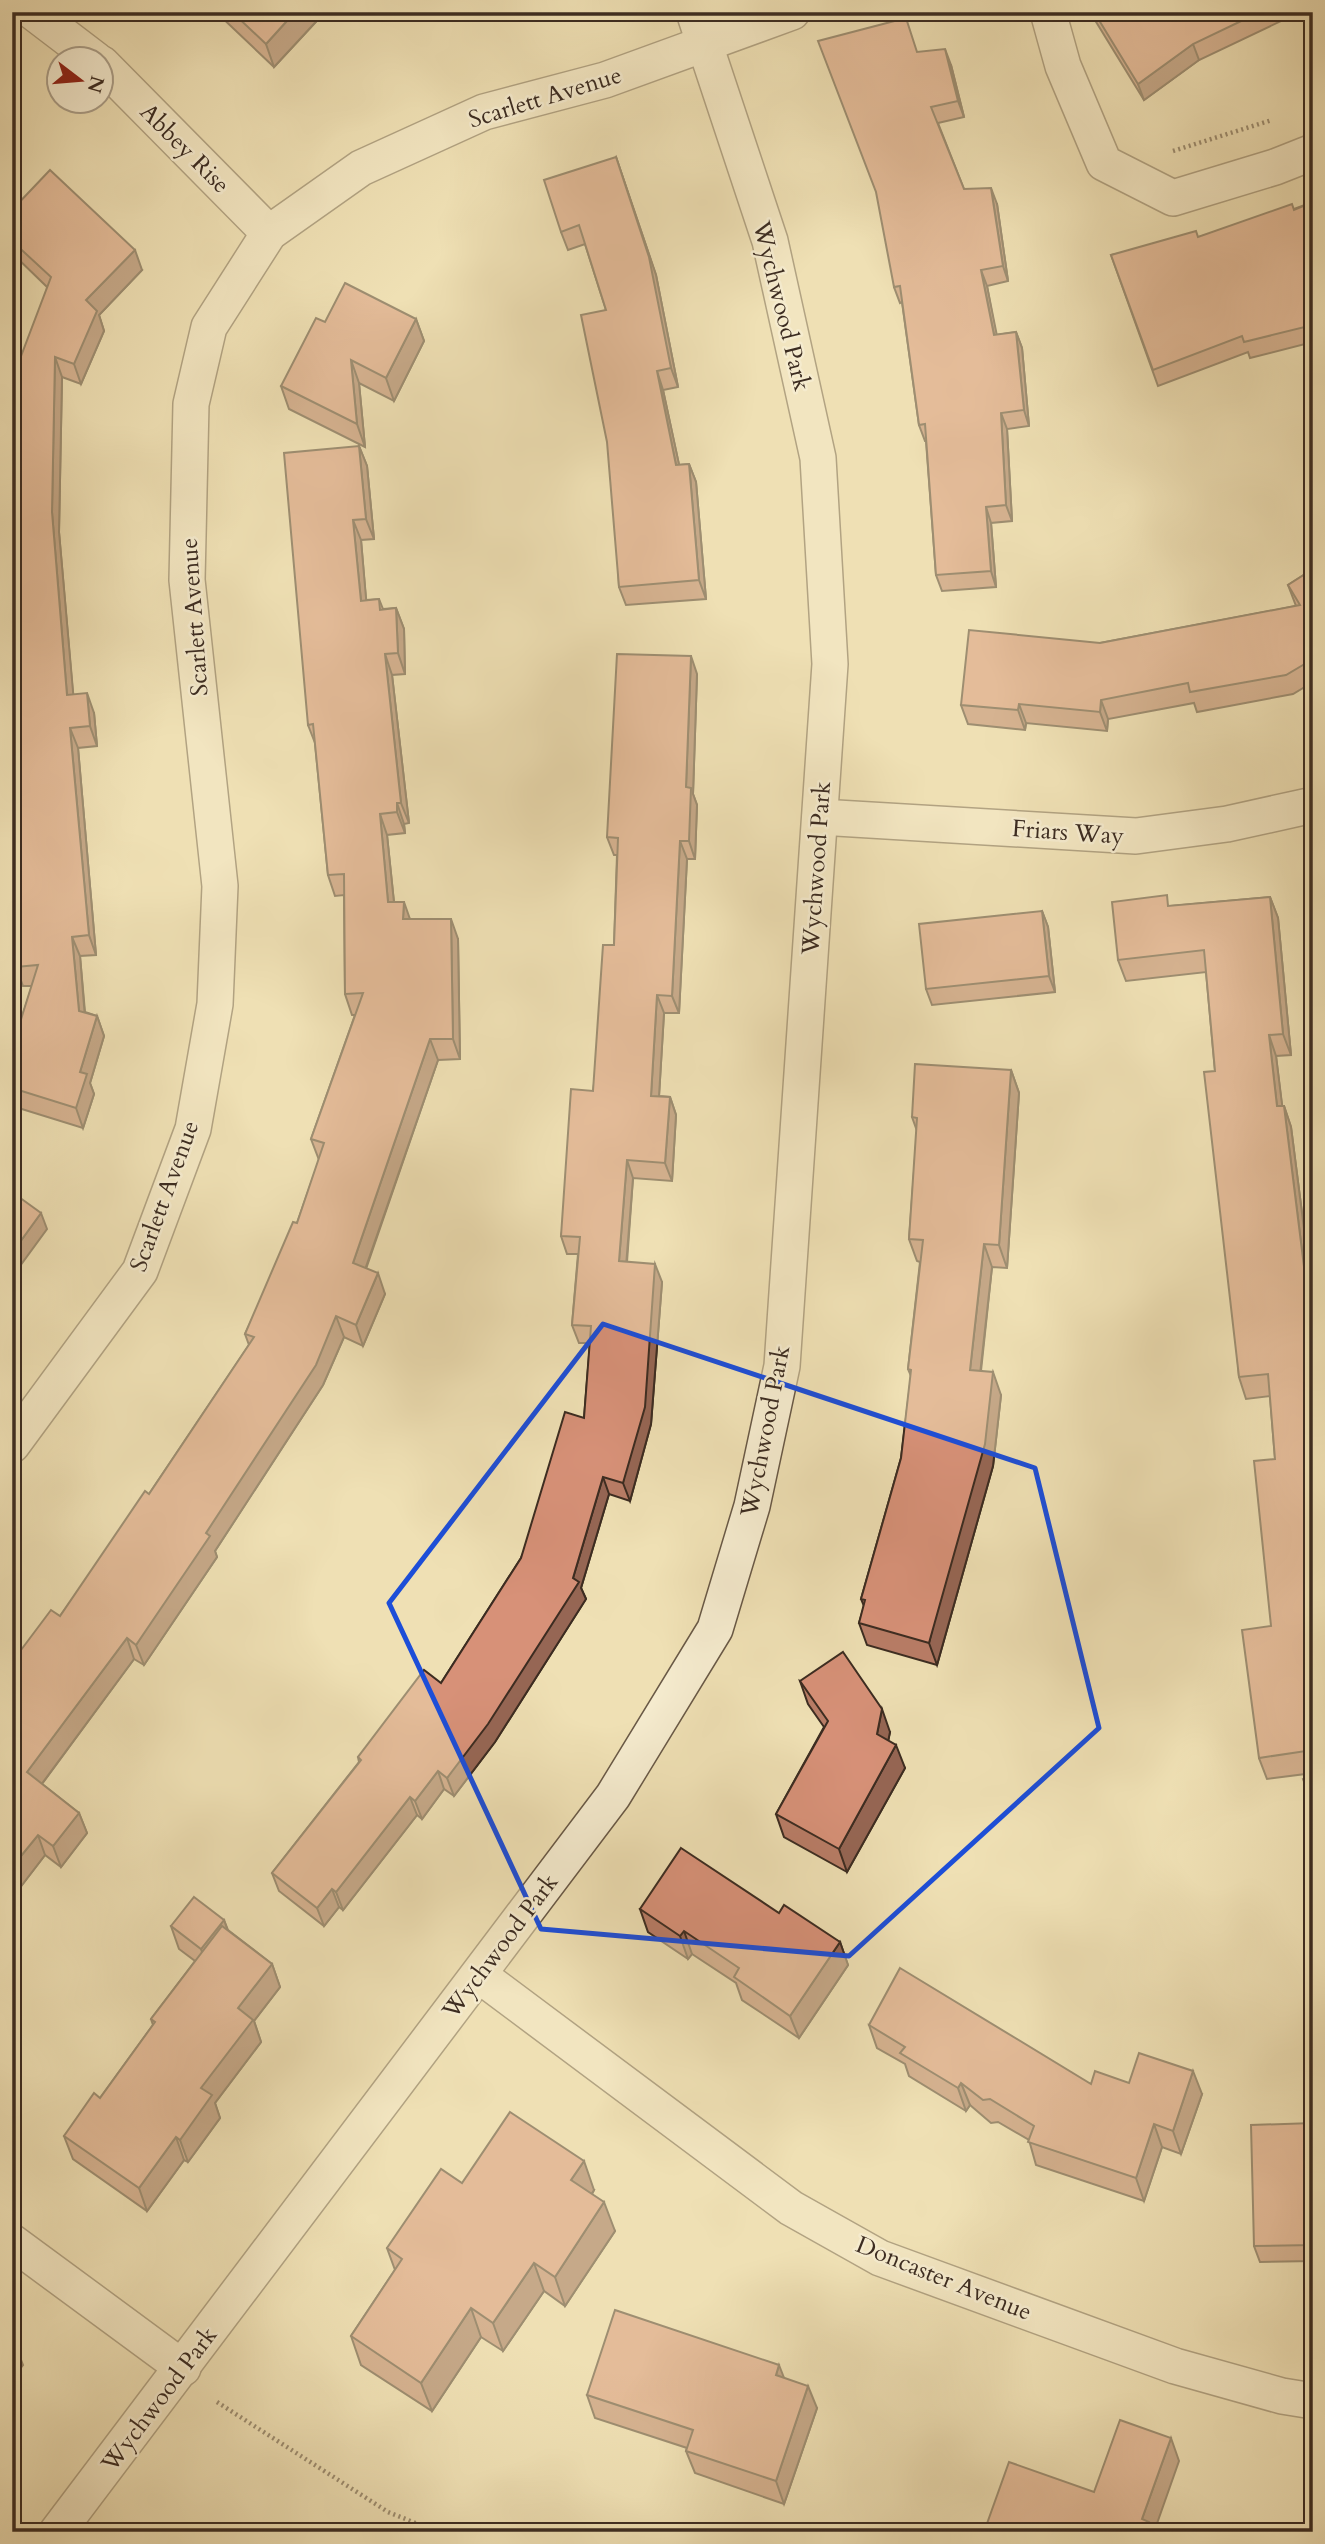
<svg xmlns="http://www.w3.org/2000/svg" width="1325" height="2544" font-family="Cardo,serif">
	<rect width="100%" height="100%" fill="#efe0b4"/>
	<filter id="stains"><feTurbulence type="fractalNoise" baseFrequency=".00286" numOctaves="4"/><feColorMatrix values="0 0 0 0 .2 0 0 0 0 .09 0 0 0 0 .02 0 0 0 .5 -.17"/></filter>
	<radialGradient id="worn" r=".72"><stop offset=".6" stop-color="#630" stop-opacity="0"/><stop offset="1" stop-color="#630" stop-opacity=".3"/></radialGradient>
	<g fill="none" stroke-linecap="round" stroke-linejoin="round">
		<!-- street casing -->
		<g stroke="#695946" stroke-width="38">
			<g id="street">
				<path d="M 33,12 L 96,60"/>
				<path d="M 1048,12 L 1063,66 L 1104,163 L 1173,198 L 1275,167 L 1313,152"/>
				<path d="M 102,64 L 269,233"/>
				<path d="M 820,817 L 1136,836 L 1227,824 L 1313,805"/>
				<path d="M 12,1445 L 140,1271 L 193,1129 L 215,1004 L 220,886 L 187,580 L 191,404 L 209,327 L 269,233 L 361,168 L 484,112 L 605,80 L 792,12"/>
				<path d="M 479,1975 L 791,2208 L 880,2258 L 1175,2366 L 1282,2396 L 1313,2401"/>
				<path d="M 12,2242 L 183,2368"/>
				<path d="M 57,2532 L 613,1796 L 715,1629 L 752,1506 L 782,1366 L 830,664 L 818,458 L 770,241 L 694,12"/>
			</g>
		</g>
		<!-- path -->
		<g stroke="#3c2c21" stroke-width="4.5" stroke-dasharray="2 3.5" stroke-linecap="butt">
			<path d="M 1173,151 L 1272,120"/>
			<path d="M 217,2402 L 388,2512 L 438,2532"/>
		</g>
		<!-- street -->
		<use href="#street" stroke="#f5ebce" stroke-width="35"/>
	</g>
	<!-- wall -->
	<g fill="#b97d67" stroke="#3c2c21" stroke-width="2">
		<path d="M 216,12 L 324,12 L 324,13 L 274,67 Z"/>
		<path d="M 491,12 L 508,12 L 493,17 Z"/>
		<path d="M 1090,12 L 1300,12 L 1199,60 L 1144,100 Z"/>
		<path d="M 917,52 L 951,65 L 964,117 L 938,123 L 964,189 L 997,204 L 1008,281 L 987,286 L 996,335 L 1016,332 L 1022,348 L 1029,426 L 1007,429 L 1012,521 L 991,523 L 996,587 L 942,591 L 936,575 L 926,441 L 925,441 L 919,425 L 902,302 L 900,303 L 894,287 Z"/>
		<path d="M 616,157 L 656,275 L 678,387 L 663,390 L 679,465 L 689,464 L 696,482 L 706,599 L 626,605 L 619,587 L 606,310 L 585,244 L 568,250 L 561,232 Z"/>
		<path d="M 1313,202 L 1313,342 L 1250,358 L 1248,352 L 1158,386 L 1111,255 L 1199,237 L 1294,209 Z"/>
		<path d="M 12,210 L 142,270 L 99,315 L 104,331 L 81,384 L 62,377 L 59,532 L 73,694 L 94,713 L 97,746 L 78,748 L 96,955 L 80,956 L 85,1012 L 97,1016 L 104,1036 L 90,1083 L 94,1094 L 83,1128 L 12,1106 L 12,1048 L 32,986 L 23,986 L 16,967 L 16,835 L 47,287 L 12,253 Z"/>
		<path d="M 416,319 L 424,341 L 394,401 L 359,383 L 365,447 L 289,409 L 281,386 Z"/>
		<path d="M 359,446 L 367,466 L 374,539 L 361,540 L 366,600 L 379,599 L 383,609 L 396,608 L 404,629 L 405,674 L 392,675 L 409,823 L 404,824 L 405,833 L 387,835 L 394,902 L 410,919 L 458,939 L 460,1059 L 438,1060 L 366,1269 L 385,1294 L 363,1346 L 344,1337 L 323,1385 L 215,1551 L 217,1557 L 144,1665 L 134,1659 L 42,1784 L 79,1813 L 87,1833 L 61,1867 L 45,1855 L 12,1898 L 12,1662 L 60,1616 L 149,1494 L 249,1345 L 245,1334 L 297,1223 L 319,1160 L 311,1139 L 355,1015 L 352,1015 L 345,994 L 344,895 L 335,896 L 328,875 L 315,743 L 308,725 Z"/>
		<path d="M 1313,569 L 1313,682 L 1293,694 L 1197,712 L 1194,703 L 1108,719 L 1107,731 L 1026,723 L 1025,730 L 968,724 L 961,705 L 1100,643 L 1296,606 L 1288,585 Z"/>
		<path d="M 697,674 L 693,794 L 697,805 L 695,859 L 687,859 L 679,1013 L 664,1013 L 659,1096 L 670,1097 L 676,1115 L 672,1181 L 633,1178 L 627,1262 L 662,1282 L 651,1424 L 630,1501 L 609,1494 L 581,1588 L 586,1599 L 495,1742 L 454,1796 L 444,1789 L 422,1819 L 417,1815 L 343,1910 L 339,1907 L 324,1926 L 279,1891 L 272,1873 L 359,1762 L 358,1757 L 441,1683 L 521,1558 L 584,1418 L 590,1343 L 579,1343 L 572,1325 L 578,1254 L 567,1254 L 561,1236 L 593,1091 L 614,945 L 617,855 L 614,855 L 607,837 Z"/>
		<path d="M 1270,897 L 1278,918 L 1291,1055 L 1276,1056 L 1282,1106 L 1284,1106 L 1291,1127 L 1313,1299 L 1313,1773 L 1267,1779 L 1259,1758 L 1271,1626 L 1275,1459 L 1270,1396 L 1246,1399 L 1239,1377 L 1215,1071 L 1206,972 L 1126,981 L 1118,960 L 1171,906 Z"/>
		<path d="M 1042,911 L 1048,927 L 1055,992 L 932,1005 L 926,989 Z"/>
		<path d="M 1011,1070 L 1019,1093 L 1007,1268 L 992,1267 L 981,1371 L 1001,1395 L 993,1466 L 937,1665 L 867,1645 L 859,1623 L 864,1606 L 861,1599 L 901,1458 L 911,1376 L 908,1369 L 920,1262 L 917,1261 L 909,1239 L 917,1131 L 912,1117 Z"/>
		<path d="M 800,1681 L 890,1732 L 888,1741 L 905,1768 L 847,1872 L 784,1837 L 776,1814 L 824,1727 L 808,1704 Z"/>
		<path d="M 640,1909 L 779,1913 L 840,1942 L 848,1965 L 799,2038 L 742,2000 L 736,1983 L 692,1954 L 688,1959 L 648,1932 Z"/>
		<path d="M 224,1920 L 228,1930 L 272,1964 L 280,1987 L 254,2021 L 261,2042 L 215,2103 L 220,2118 L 188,2162 L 184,2160 L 147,2211 L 73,2159 L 64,2136 L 100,2098 L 153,2025 L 151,2019 L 195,1961 L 179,1949 L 171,1926 Z"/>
		<path d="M 869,2025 L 1091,2084 L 1129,2083 L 1202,2094 L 1181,2154 L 1162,2147 L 1144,2201 L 1036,2165 L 1029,2140 L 998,2122 L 991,2123 L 970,2105 L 966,2111 L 909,2076 L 905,2064 L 877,2048 Z"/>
		<path d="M 1313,2123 L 1313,2261 L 1260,2262 L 1254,2246 Z"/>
		<path d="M 462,2183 L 594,2190 L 592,2194 L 615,2231 L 565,2306 L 544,2291 L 503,2351 L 481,2337 L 432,2411 L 361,2365 L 351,2336 L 395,2270 L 387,2248 Z"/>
		<path d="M 784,2378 L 817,2408 L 784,2504 L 695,2473 L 686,2451 L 687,2448 L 595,2418 L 587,2395 Z"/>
	</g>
	<!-- shaded-wall -->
	<g fill="#966654" stroke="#3c2c21" stroke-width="2">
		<path d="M 295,12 L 324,12 L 324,13 L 274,67 L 266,44 Z"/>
		<path d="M 1193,44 L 1199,60 L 1144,100 L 1138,84 Z"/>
		<path d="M 945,49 L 951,65 L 964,117 L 958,101 Z"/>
		<path d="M 616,157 L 656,275 L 678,387 L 671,368 Z"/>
		<path d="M 991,188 L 997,204 L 1008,281 L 1003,266 Z"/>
		<path d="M 135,250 L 142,270 L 99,315 L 104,331 L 81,384 L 74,364 L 86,300 Z"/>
		<path d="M 981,270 L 987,286 L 1000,351 L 994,335 Z"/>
		<path d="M 416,319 L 424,341 L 394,401 L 386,378 Z"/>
		<path d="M 1016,332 L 1022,348 L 1029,426 L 1024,410 Z"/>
		<path d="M 55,357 L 62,377 L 59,532 L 75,714 L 67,695 L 52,512 Z"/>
		<path d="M 351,360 L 359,383 L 365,447 L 357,424 Z"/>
		<path d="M 657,371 L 663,390 L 683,483 L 676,465 Z"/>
		<path d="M 1001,413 L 1007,429 L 1012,521 L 1006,505 Z"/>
		<path d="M 359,446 L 367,466 L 374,539 L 366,519 Z"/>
		<path d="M 689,464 L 696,482 L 706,599 L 699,580 Z"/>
		<path d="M 986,507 L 991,523 L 996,587 L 991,571 Z"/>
		<path d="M 353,520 L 361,540 L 368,621 L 361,601 Z"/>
		<path d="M 396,608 L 404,629 L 405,674 L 398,653 Z"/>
		<path d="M 385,654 L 392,675 L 409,823 L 401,803 Z"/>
		<path d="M 691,656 L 697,674 L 693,794 L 697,805 L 695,859 L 689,841 L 686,787 Z"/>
		<path d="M 87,693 L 94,713 L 97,746 L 90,726 Z"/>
		<path d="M 1101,700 L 1108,719 L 1107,731 L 1100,712 Z"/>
		<path d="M 1019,704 L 1026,723 L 1025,730 L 1018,710 Z"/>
		<path d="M 70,728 L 78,748 L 96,955 L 89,935 Z"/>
		<path d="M 397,803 L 404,824 L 405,833 L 397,812 Z"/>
		<path d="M 380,814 L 387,835 L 396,922 L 388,902 Z"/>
		<path d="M 680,841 L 687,859 L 679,1013 L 672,996 Z"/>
		<path d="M 1270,897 L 1278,918 L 1291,1055 L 1283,1034 Z"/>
		<path d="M 404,902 L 411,922 L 403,919 Z"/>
		<path d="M 1042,911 L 1048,927 L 1055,992 L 1049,976 Z"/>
		<path d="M 451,919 L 458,939 L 460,1059 L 453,1039 Z"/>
		<path d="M 72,937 L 80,956 L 86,1030 L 79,1011 Z"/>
		<path d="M 657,995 L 664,1013 L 658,1113 L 651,1096 Z"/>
		<path d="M 97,1016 L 104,1036 L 90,1083 L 94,1094 L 83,1128 L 76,1108 L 80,1072 Z"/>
		<path d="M 1269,1035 L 1276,1056 L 1285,1128 L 1277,1106 Z"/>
		<path d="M 430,1039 L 438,1060 L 360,1284 L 353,1263 Z"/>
		<path d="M 1011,1070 L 1019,1093 L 1007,1268 L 999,1245 Z"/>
		<path d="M 670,1097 L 676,1115 L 672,1181 L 665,1163 Z"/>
		<path d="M 1284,1106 L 1291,1127 L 1313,1299 L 1313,1339 Z"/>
		<path d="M 627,1160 L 633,1178 L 625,1279 L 619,1261 Z"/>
		<path d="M 41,1213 L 47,1229 L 12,1277 L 12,1253 Z"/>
		<path d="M 984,1244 L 992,1267 L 978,1392 L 970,1370 Z"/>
		<path d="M 655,1264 L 662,1282 L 651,1424 L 630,1501 L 623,1483 Z"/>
		<path d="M 378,1273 L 385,1294 L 363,1346 L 356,1325 Z"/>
		<path d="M 336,1316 L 344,1337 L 323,1385 L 215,1551 L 217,1557 L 144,1665 L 136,1645 L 206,1533 Z"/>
		<path d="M 993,1372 L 1001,1395 L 993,1466 L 937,1665 L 929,1643 Z"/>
		<path d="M 603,1477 L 609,1494 L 581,1588 L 586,1599 L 495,1742 L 454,1796 L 447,1778 L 573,1578 Z"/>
		<path d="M 127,1638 L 134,1659 L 35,1793 L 27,1772 Z"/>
		<path d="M 1306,1656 L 1313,1675 L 1313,1705 Z"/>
		<path d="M 882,1709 L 890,1732 L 885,1757 L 877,1734 Z"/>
		<path d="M 896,1745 L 905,1768 L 847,1872 L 839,1849 Z"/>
		<path d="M 438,1771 L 444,1789 L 422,1819 L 415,1801 Z"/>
		<path d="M 410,1797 L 417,1815 L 343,1910 L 336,1892 Z"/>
		<path d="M 79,1813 L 87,1833 L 61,1867 L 53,1846 Z"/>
		<path d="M 38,1835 L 45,1855 L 12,1898 L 12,1867 Z"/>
		<path d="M 332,1889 L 339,1907 L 324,1926 L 317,1908 Z"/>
		<path d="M 224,1920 L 232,1943 L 209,1972 L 201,1949 Z"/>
		<path d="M 684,1931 L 692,1954 L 688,1959 L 680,1936 Z"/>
		<path d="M 840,1942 L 848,1965 L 799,2038 L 790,2016 Z"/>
		<path d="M 272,1964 L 280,1987 L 254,2021 L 261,2042 L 215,2103 L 220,2118 L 188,2162 L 180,2140 L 201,2088 L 238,2008 Z"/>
		<path d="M 1193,2071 L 1202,2094 L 1181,2154 L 1173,2131 Z"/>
		<path d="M 961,2083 L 970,2105 L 966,2111 L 958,2088 Z"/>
		<path d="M 1154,2124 L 1162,2147 L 1144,2201 L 1136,2178 Z"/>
		<path d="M 176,2137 L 184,2160 L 147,2211 L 139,2188 Z"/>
		<path d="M 584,2161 L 594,2190 L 582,2209 L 571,2180 Z"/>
		<path d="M 604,2202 L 615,2231 L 565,2306 L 555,2277 Z"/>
		<path d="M 534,2263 L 544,2291 L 503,2351 L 493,2323 Z"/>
		<path d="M 471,2308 L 481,2337 L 432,2411 L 421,2383 Z"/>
		<path d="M 15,2344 L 23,2365 L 12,2379 L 12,2348 Z"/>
		<path d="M 779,2365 L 788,2388 L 776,2375 Z"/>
		<path d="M 808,2386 L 817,2408 L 784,2504 L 776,2481 Z"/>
		<path d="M 1171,2438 L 1179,2461 L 1154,2532 L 1146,2532 L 1142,2519 Z"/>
	</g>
	<!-- building -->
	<g fill="#d79178" stroke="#3c2c21" stroke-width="2">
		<path d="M 232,12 L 295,12 L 266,44 Z"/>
		<path d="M 1094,12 L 1260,12 L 1193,44 L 1138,84 Z"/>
		<path d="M 906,18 L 917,52 L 945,49 L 958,101 L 931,107 L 964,189 L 991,188 L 1003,266 L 981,270 L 994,335 L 1016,332 L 1024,410 L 1001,413 L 1006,505 L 986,507 L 991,571 L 936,575 L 925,424 L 919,425 L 900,286 L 894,287 L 876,192 L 818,41 Z"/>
		<path d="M 616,157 L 649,257 L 671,368 L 657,371 L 676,465 L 689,464 L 699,580 L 619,587 L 607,442 L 581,315 L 606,310 L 579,225 L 561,232 L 544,180 Z"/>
		<path d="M 50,170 L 135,250 L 86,300 L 97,311 L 74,364 L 55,357 L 52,512 L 67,695 L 87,693 L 90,726 L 70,728 L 89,935 L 72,937 L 79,1011 L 97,1016 L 80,1072 L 87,1074 L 76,1108 L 12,1088 L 12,1048 L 38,965 L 16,967 L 12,927 L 12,835 L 16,835 L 12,798 L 12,380 L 51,277 L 12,241 L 12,210 Z"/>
		<path d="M 1313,202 L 1313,325 L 1244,342 L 1242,336 L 1153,370 L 1111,255 L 1196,231 L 1198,237 L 1292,204 L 1294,210 Z"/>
		<path d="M 345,283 L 416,319 L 386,378 L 351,360 L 357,424 L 281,386 L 316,318 L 325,322 Z"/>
		<path d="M 359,446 L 366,519 L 353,520 L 361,601 L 379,599 L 380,610 L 396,608 L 398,653 L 385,654 L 401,803 L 397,803 L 397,812 L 380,814 L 388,902 L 404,902 L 403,919 L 451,919 L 453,1039 L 430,1039 L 353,1263 L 378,1273 L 356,1325 L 336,1316 L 316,1365 L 206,1533 L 210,1536 L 136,1645 L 127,1638 L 27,1772 L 79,1813 L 53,1846 L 38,1835 L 12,1867 L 12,1662 L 51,1610 L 60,1616 L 145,1491 L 149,1494 L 254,1337 L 245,1334 L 293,1222 L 297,1223 L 324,1143 L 311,1139 L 363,993 L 345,994 L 344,874 L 328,875 L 313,724 L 308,725 L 284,453 Z"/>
		<path d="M 1313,569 L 1313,659 L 1286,675 L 1190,692 L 1188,683 L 1101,700 L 1100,712 L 1019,704 L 1018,710 L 961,705 L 969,630 L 1100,643 L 1300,605 L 1288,585 Z"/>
		<path d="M 617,654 L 691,656 L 686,787 L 691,788 L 689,841 L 680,841 L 672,996 L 657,995 L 651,1096 L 670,1097 L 665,1163 L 627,1160 L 619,1261 L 655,1264 L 645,1407 L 623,1483 L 603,1477 L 573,1578 L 579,1582 L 488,1724 L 447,1778 L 438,1771 L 415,1801 L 410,1797 L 336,1892 L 332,1889 L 317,1908 L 272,1873 L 361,1760 L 358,1757 L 424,1670 L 441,1683 L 521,1558 L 565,1412 L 584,1418 L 591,1326 L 572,1325 L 580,1237 L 561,1236 L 571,1089 L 593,1091 L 603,945 L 614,945 L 618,838 L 607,837 Z"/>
		<path d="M 1167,895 L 1168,906 L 1270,897 L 1283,1034 L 1269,1035 L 1277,1106 L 1284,1106 L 1313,1339 L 1313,1653 L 1306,1656 L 1313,1705 L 1313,1750 L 1259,1758 L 1242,1630 L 1271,1626 L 1254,1461 L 1275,1459 L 1268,1374 L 1239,1377 L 1204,1072 L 1215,1071 L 1204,950 L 1118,960 L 1112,902 Z"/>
		<path d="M 1042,911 L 1049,976 L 926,989 L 919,924 Z"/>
		<path d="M 915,1064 L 1011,1070 L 999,1245 L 984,1244 L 970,1370 L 993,1372 L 985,1444 L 929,1643 L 859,1623 L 865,1600 L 861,1599 L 901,1458 L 911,1370 L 908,1369 L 923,1240 L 909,1239 L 917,1118 L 912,1117 Z"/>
		<path d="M 12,1192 L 41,1213 L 12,1253 Z"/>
		<path d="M 843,1652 L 882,1709 L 877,1734 L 896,1745 L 839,1849 L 776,1814 L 828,1721 L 800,1681 Z"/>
		<path d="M 1313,1775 L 1313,1805 L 1303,1779 Z"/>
		<path d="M 681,1848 L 779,1913 L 784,1905 L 840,1942 L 790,2016 L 734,1977 L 739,1968 L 684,1931 L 680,1936 L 640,1909 Z"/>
		<path d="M 194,1897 L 224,1920 L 201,1949 L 171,1926 Z"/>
		<path d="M 222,1926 L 272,1964 L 238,2008 L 253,2020 L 201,2088 L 212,2095 L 180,2140 L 176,2137 L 139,2188 L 64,2136 L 94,2093 L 100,2098 L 155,2022 L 151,2019 Z"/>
		<path d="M 900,1968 L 1091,2084 L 1095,2071 L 1129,2083 L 1139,2053 L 1193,2071 L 1173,2131 L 1154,2124 L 1136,2178 L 1028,2142 L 1034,2126 L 990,2099 L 983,2100 L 961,2083 L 958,2088 L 900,2053 L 905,2047 L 869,2025 Z"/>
		<path d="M 510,2112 L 584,2161 L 571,2180 L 604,2202 L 555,2277 L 534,2263 L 493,2323 L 471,2308 L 421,2383 L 351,2336 L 402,2259 L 387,2248 L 441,2169 L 462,2183 Z"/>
		<path d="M 1313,2123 L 1313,2245 L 1254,2246 L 1251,2125 Z"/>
		<path d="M 615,2310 L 779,2365 L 776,2375 L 808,2386 L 776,2481 L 686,2451 L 693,2430 L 587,2395 Z"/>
		<path d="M 1120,2420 L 1171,2438 L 1142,2519 L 1149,2522 L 1146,2532 L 984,2532 L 1009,2462 L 1094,2492 Z"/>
	</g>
	<!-- marked area -->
	<path d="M0 0H1325V2544H0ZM 603,1324 L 1035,1468 L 1099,1728 L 849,1956 L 541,1929 L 389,1603 Z" fill="#efe0b4" fill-opacity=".55" fill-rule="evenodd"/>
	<path fill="none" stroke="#1d4ed8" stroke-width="5" stroke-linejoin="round" d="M 603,1324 L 1035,1468 L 1099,1728 L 849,1956 L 541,1929 L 389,1603 Z"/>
	<g text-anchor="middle" stroke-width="5" stroke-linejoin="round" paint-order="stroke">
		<!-- street labels -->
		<g font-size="24" fill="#3c2c21" stroke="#f5ebce">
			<text transform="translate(545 97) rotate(-17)" y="8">Scarlett Avenue</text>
			<text transform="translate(185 148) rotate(45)" y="8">Abbey Rise</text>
			<text transform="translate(782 306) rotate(76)" y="8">Wychwood Park</text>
			<text transform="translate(194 617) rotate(-94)" y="8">Scarlett Avenue</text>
			<text transform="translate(1068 832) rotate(4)" y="8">Friars Way</text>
			<text transform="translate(816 868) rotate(-86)" y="8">Wychwood Park</text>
			<text transform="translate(164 1196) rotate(-70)" y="8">Scarlett Avenue</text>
			<text transform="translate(765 1431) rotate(-79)" y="8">Wychwood Park</text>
			<text transform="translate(500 1946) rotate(-53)" y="8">Wychwood Park</text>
			<text transform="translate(944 2278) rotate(22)" y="8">Doncaster Avenue</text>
			<text transform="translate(159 2399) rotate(-53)" y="8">Wychwood Park</text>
		</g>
	</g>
	<!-- margin -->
	<rect width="1325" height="2544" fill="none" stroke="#efe0b4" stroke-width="42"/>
	<rect x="14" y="14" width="1297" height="2516" fill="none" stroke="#3c2c21" stroke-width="3.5"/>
	<rect x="21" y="21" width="1283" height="2502" fill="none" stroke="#3c2c21" stroke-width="2"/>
	<!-- north arrow -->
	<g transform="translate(80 80) rotate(106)"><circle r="33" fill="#f5ebce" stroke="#ab9f89" stroke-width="2"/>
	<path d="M0-5L12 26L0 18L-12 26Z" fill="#8f2418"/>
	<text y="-10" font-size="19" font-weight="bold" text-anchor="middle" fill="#3c2c21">N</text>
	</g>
	<rect width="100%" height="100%" filter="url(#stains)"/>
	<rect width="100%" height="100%" fill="url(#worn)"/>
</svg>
